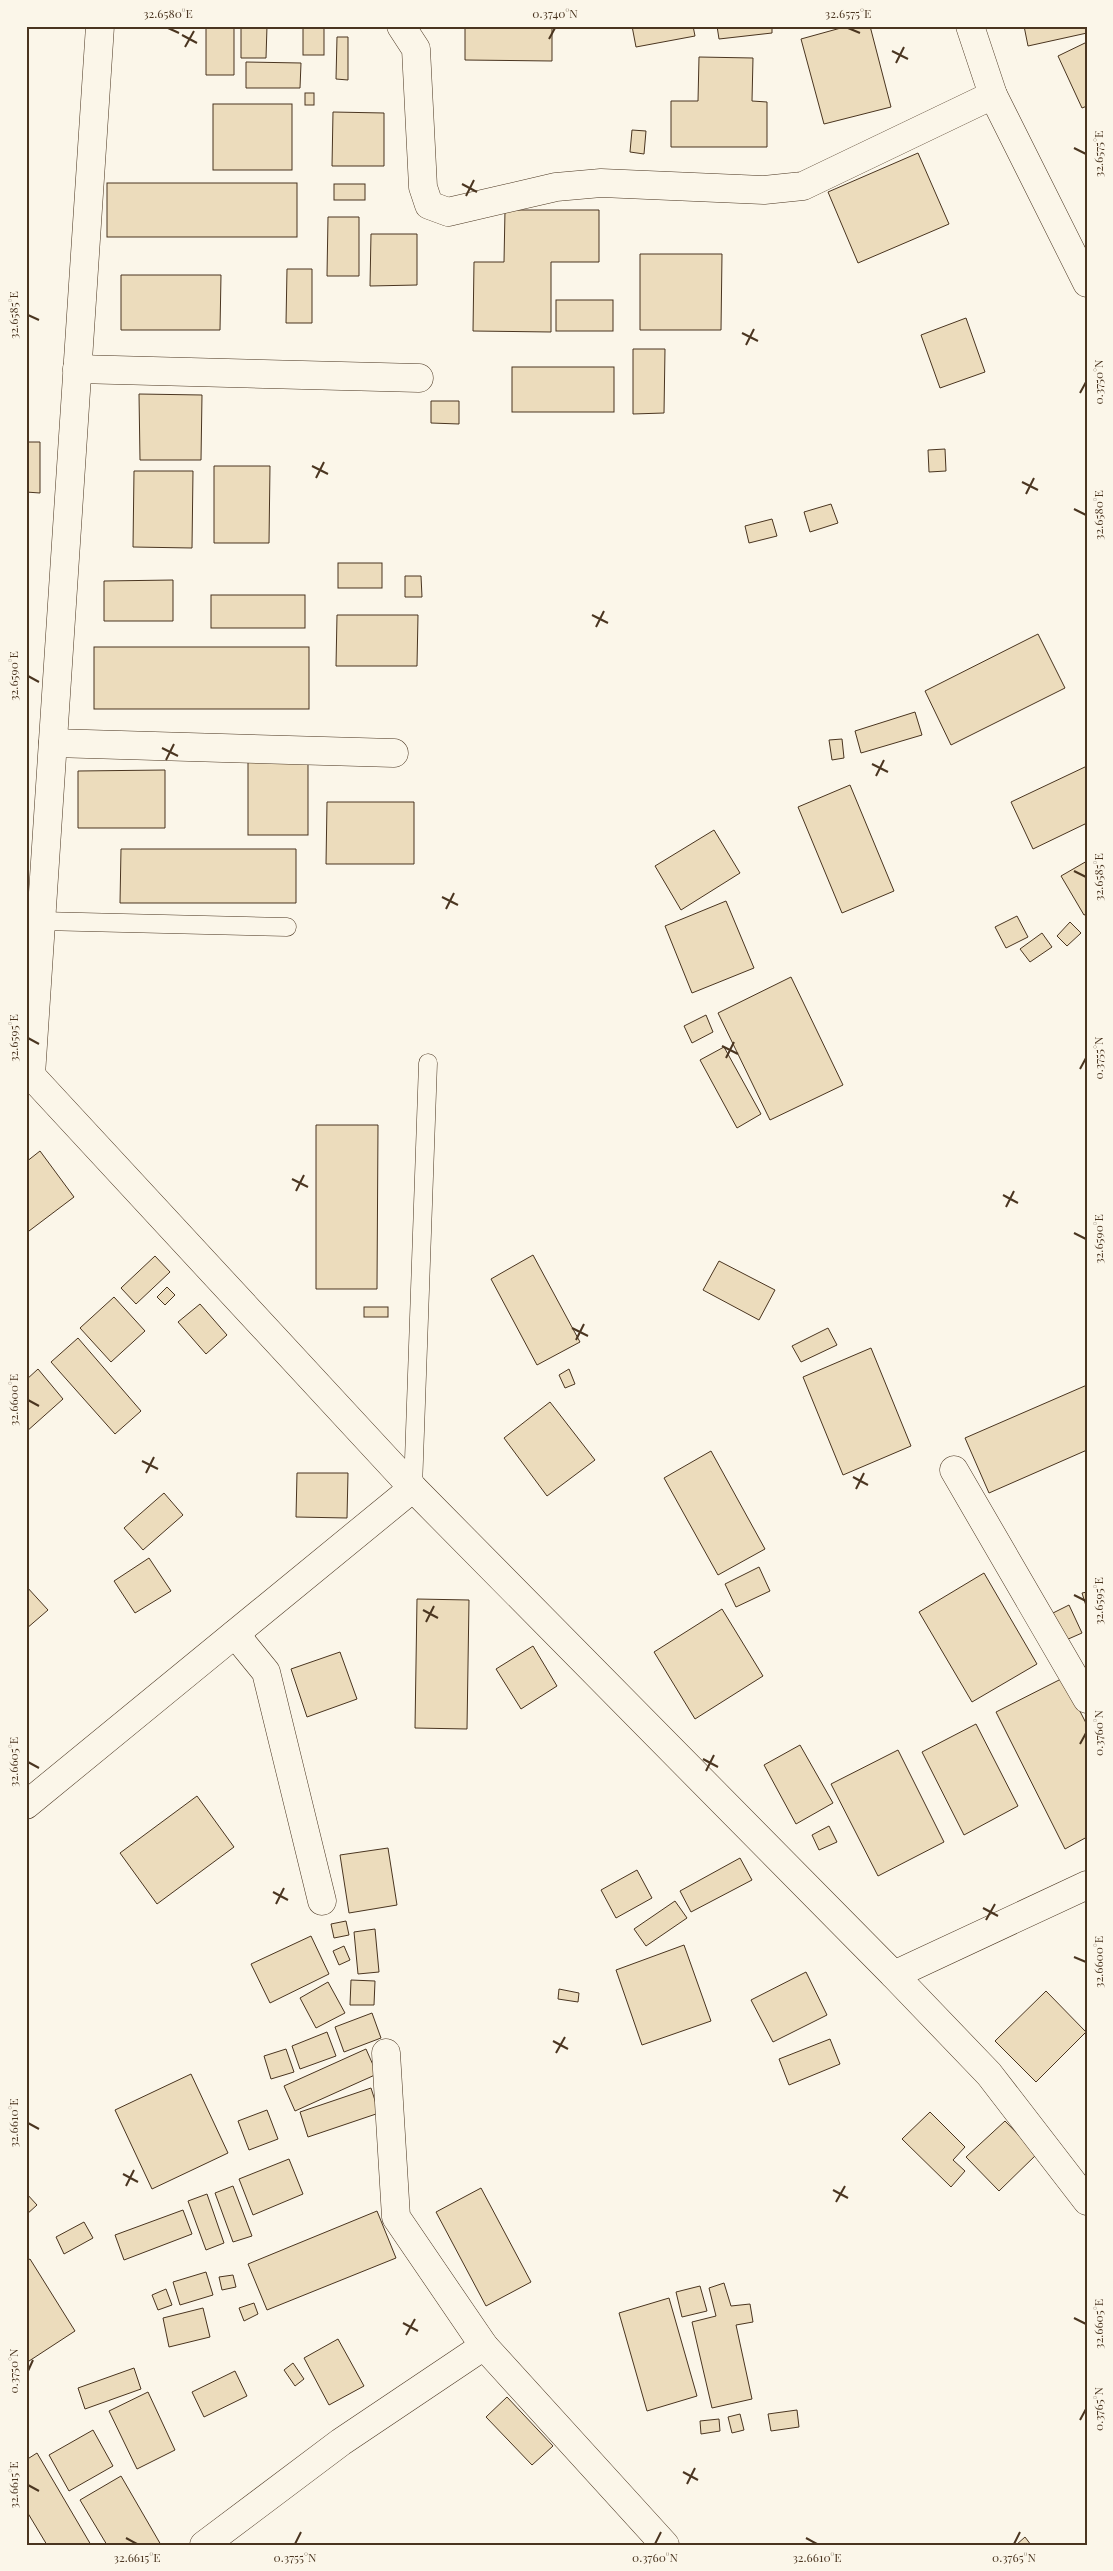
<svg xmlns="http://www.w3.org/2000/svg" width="1113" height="2571" font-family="'Playfair Display',serif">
	<rect width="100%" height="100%" fill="#fbf6e9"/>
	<!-- building -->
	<g fill="#ecdcbc" stroke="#4a3520">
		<path d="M 206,26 L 234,27 L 234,75 L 206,75 Z"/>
		<path d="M 241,26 L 267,26 L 266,58 L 241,58 Z"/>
		<rect x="303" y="26" width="21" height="29"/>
		<path d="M 465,26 L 552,26 L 552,61 L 465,60 Z"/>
		<path d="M 632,26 L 693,26 L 695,36 L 636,47 Z"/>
		<path d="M 717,26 L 772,26 L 772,33 L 719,39 Z"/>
		<path d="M 848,26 L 870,26 L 891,107 L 824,124 L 801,39 Z"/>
		<path d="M 1024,26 L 1087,26 L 1087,33 L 1028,46 Z"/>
		<path d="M 337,37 L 348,37 L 348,80 L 336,79 Z"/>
		<path d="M 1087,42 L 1087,106 L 1082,108 L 1058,56 Z"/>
		<path d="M 699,57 L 753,58 L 752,101 L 767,102 L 767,147 L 671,147 L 671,101 L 698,101 Z"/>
		<path d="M 246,62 L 301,63 L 300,88 L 246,88 Z"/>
		<rect x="305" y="93" width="9" height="12"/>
		<rect x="213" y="104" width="79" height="66"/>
		<path d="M 333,112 L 384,113 L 384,166 L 332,166 Z"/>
		<path d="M 632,130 L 646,131 L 644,154 L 630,152 Z"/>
		<path d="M 918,153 L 949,224 L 858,263 L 828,192 Z"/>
		<rect x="107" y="183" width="190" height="54"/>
		<rect x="334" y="184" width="31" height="16"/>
		<path d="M 505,210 L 599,210 L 599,262 L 551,262 L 551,332 L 473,331 L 474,262 L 504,262 Z"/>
		<path d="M 328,217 L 359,217 L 359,276 L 327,276 Z"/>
		<path d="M 371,234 L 417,234 L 417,285 L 370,286 Z"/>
		<path d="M 640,254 L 722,254 L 721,330 L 640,330 Z"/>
		<path d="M 287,269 L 312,269 L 312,323 L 286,323 Z"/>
		<path d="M 121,275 L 221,275 L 220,330 L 121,330 Z"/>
		<rect x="556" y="300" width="57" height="31"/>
		<path d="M 966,318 L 985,372 L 940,388 L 921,335 Z"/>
		<path d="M 633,349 L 665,349 L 664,413 L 633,414 Z"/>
		<rect x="512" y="367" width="102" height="45"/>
		<path d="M 139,394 L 202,395 L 201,460 L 140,460 Z"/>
		<path d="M 431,401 L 459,401 L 459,424 L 431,423 Z"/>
		<path d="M 26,442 L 40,442 L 40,493 L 26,492 Z"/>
		<path d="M 945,449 L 946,471 L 929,472 L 928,450 Z"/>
		<path d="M 214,466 L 270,466 L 269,543 L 214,543 Z"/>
		<path d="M 134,471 L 193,471 L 192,548 L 133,547 Z"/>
		<path d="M 831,504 L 838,523 L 810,532 L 804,512 Z"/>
		<path d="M 772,519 L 777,536 L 749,543 L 745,526 Z"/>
		<rect x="338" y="563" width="44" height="25"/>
		<path d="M 405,576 L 421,576 L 422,597 L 405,597 Z"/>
		<path d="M 173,580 L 173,621 L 104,621 L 104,581 Z"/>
		<rect x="211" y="595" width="94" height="33"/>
		<path d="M 337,615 L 418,615 L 417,666 L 336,666 Z"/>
		<path d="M 1038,634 L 1065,688 L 951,745 L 925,691 Z"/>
		<rect x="94" y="647" width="215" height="62"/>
		<path d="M 915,712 L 922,735 L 861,753 L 855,731 Z"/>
		<path d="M 842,739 L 844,758 L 832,760 L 829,740 Z"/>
		<rect x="248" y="762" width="60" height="73"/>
		<path d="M 1087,766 L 1087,823 L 1033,849 L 1011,802 Z"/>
		<path d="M 165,770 L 165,828 L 78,828 L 78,771 Z"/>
		<path d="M 850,785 L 894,891 L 842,913 L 798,807 Z"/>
		<path d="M 327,802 L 414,802 L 414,864 L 326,864 Z"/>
		<path d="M 714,830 L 740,873 L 681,910 L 655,866 Z"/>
		<path d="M 121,849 L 296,849 L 296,903 L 120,903 Z"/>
		<path d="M 1087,861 L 1087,914 L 1084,915 L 1061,876 Z"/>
		<path d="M 726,901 L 754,968 L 692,993 L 665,926 Z"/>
		<path d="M 1017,916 L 1028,937 L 1006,948 L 995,927 Z"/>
		<path d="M 1070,922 L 1081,933 L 1067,946 L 1057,936 Z"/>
		<path d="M 1042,933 L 1052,947 L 1030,962 L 1020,949 Z"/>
		<path d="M 791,977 L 843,1085 L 770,1120 L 718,1013 Z"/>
		<path d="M 706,1015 L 713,1032 L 692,1043 L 684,1026 Z"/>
		<path d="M 724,1047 L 761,1114 L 737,1128 L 700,1060 Z"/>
		<path d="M 316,1125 L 378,1125 L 377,1289 L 316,1289 Z"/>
		<path d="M 40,1151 L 74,1197 L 29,1231 L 26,1228 L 26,1162 Z"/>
		<path d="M 533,1255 L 580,1342 L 537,1365 L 491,1279 Z"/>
		<path d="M 155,1256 L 170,1272 L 136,1304 L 121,1288 Z"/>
		<path d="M 719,1261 L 775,1290 L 759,1320 L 703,1290 Z"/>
		<path d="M 167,1287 L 175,1295 L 165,1305 L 157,1297 Z"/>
		<path d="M 114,1297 L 145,1331 L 111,1362 L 80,1328 Z"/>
		<path d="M 200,1304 L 227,1335 L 206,1354 L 178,1322 Z"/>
		<rect x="364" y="1307" width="24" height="10"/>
		<path d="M 828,1328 L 837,1345 L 801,1362 L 792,1346 Z"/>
		<path d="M 78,1338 L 141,1411 L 115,1434 L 51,1362 Z"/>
		<path d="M 871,1348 L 911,1446 L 843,1475 L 803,1377 Z"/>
		<path d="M 38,1369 L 63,1399 L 26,1432 L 26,1380 Z"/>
		<path d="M 569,1369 L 575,1384 L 565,1388 L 559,1375 Z"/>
		<path d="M 1087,1385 L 1087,1450 L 989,1493 L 965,1438 Z"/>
		<path d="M 550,1402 L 595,1460 L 547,1496 L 504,1438 Z"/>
		<path d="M 711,1451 L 765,1549 L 718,1575 L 664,1478 Z"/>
		<path d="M 297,1473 L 348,1473 L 347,1518 L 296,1517 Z"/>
		<path d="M 164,1493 L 183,1515 L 143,1550 L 124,1528 Z"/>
		<path d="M 149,1558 L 171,1591 L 135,1613 L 114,1581 Z"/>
		<path d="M 759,1567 L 770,1591 L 736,1607 L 725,1584 Z"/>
		<path d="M 984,1573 L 1037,1664 L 972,1702 L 919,1612 Z"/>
		<path d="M 26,1586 L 48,1610 L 26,1629 Z"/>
		<path d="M 1087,1592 L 1087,1609 L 1082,1593 Z"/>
		<path d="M 417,1599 L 469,1600 L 467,1729 L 415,1728 Z"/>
		<path d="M 1069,1605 L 1082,1633 L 1066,1640 L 1053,1613 Z"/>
		<path d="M 722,1609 L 763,1676 L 695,1719 L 654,1652 Z"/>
		<path d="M 533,1646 L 557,1686 L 521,1709 L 496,1669 Z"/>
		<path d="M 340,1652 L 357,1699 L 307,1717 L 291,1669 Z"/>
		<path d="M 1063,1678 L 1087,1725 L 1087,1837 L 1065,1849 L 996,1712 Z"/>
		<path d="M 976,1724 L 1018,1806 L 964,1835 L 922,1752 Z"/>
		<path d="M 800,1745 L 833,1803 L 796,1824 L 764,1765 Z"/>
		<path d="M 898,1750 L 944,1842 L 878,1876 L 831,1784 Z"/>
		<path d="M 197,1796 L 234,1847 L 157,1904 L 120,1853 Z"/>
		<path d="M 829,1826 L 837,1842 L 819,1850 L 812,1835 Z"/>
		<path d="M 388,1848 L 397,1905 L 349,1913 L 340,1855 Z"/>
		<path d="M 740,1858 L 752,1880 L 691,1912 L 680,1891 Z"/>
		<path d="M 637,1870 L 652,1898 L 616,1918 L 601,1890 Z"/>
		<path d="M 675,1901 L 687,1918 L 646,1946 L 634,1929 Z"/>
		<path d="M 346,1921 L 349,1935 L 334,1938 L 331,1924 Z"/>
		<path d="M 375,1929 L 379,1972 L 358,1974 L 354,1932 Z"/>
		<path d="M 311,1936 L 329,1974 L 270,2003 L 251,1964 Z"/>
		<path d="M 684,1945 L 711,2021 L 642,2045 L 616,1970 Z"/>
		<path d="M 344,1946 L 350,1960 L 339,1965 L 333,1951 Z"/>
		<path d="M 806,1972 L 827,2015 L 773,2042 L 751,2000 Z"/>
		<path d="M 351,1980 L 375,1981 L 374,2005 L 350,2005 Z"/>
		<path d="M 328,1982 L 345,2013 L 316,2028 L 300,1998 Z"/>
		<path d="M 559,1989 L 579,1993 L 578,2002 L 558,1999 Z"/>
		<path d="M 1046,1991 L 1086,2032 L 1036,2082 L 995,2041 Z"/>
		<path d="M 372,2013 L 381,2038 L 344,2052 L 335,2027 Z"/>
		<path d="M 327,2032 L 336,2056 L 300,2069 L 292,2046 Z"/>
		<path d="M 830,2039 L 840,2064 L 789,2085 L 779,2059 Z"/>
		<path d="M 286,2049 L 294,2072 L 271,2079 L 264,2056 Z"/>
		<path d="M 366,2049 L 377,2074 L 295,2111 L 284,2086 Z"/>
		<path d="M 191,2074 L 228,2153 L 152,2189 L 115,2110 Z"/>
		<path d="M 371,2088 L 379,2113 L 308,2137 L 300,2112 Z"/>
		<path d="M 267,2110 L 278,2139 L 249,2150 L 238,2121 Z"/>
		<path d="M 930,2112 L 965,2147 L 953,2160 L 965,2171 L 951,2187 L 902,2139 Z"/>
		<path d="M 1005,2121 L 1037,2154 L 999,2191 L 966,2157 Z"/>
		<path d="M 289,2159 L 303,2194 L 253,2215 L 239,2179 Z"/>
		<path d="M 233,2186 L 252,2236 L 233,2242 L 215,2193 Z"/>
		<path d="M 481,2188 L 531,2282 L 486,2306 L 436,2212 Z"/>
		<path d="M 26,2193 L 37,2205 L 26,2215 Z"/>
		<path d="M 207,2194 L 224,2243 L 206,2250 L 188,2201 Z"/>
		<path d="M 183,2210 L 192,2234 L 124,2260 L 115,2235 Z"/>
		<path d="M 377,2211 L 396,2258 L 267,2310 L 248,2264 Z"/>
		<path d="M 84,2222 L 93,2238 L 64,2254 L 56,2237 Z"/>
		<path d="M 30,2259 L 75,2331 L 26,2363 L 26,2261 Z"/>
		<path d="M 206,2272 L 213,2295 L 180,2305 L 173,2282 Z"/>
		<path d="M 233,2275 L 236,2287 L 222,2290 L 219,2277 Z"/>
		<path d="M 724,2283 L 731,2306 L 750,2304 L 753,2322 L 736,2325 L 752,2399 L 712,2408 L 692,2322 L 716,2316 L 709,2288 Z"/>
		<path d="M 700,2286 L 707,2311 L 682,2317 L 676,2292 Z"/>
		<path d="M 166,2289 L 172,2305 L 158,2310 L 152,2295 Z"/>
		<path d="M 669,2298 L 697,2396 L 647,2411 L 619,2313 Z"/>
		<path d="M 254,2303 L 258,2314 L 244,2321 L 239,2308 Z"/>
		<path d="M 203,2308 L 210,2337 L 169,2347 L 163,2318 Z"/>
		<path d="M 338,2339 L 364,2386 L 329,2405 L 304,2358 Z"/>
		<path d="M 293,2363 L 304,2379 L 295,2386 L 284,2370 Z"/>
		<path d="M 134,2368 L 141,2389 L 85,2409 L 78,2388 Z"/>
		<path d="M 235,2371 L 247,2396 L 204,2417 L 192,2392 Z"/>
		<path d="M 148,2392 L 175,2450 L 137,2469 L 109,2411 Z"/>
		<path d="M 507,2397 L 553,2446 L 532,2465 L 486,2417 Z"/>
		<path d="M 797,2410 L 799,2427 L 771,2431 L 768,2414 Z"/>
		<path d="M 740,2414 L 744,2430 L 732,2433 L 728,2417 Z"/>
		<path d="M 719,2419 L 720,2431 L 701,2434 L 700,2421 Z"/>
		<path d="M 93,2430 L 113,2466 L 69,2491 L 49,2455 Z"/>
		<path d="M 37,2453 L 91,2545 L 47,2545 L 26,2510 L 26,2460 Z"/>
		<path d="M 121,2476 L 161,2545 L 107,2545 L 80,2500 Z"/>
		<path d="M 1025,2537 L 1031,2545 L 1016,2545 Z"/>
	</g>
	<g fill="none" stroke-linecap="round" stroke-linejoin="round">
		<!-- service casing -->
		<g stroke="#4a3520" stroke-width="19">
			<g id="service">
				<path d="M 41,921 L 287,927"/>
				<path d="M 413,1488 L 428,1063"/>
			</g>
		</g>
		<!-- minor casing -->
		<g stroke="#4a3520" stroke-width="29">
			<g id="minor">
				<path d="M 401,26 L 416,49 L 423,187 L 429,205 L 448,212 L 556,187 L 601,183 L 764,190 L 803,186 L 993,95"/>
				<path d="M 970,26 L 993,95 L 1087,283"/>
				<path d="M 77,369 L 419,378"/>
				<path d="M 53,743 L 394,753"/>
				<path d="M 26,1070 L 413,1488 L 894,1975 L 1087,1885"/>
				<path d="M 31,1075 L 100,26"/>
				<path d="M 954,1470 L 1087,1699"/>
				<path d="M 235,1634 L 266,1672 L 322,1901"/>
				<path d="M 26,1805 L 413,1488"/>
				<path d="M 894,1975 L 989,2074 L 1087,2201"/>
				<path d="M 386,2053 L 396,2217 L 484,2346 L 665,2545"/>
				<path d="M 204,2545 L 341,2442 L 484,2346"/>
			</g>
		</g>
		<!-- service -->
		<use href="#service" stroke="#fbf6e9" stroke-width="18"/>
		<!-- minor -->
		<use href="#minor" stroke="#fbf6e9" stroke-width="28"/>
	</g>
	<!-- ticks -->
	<path fill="none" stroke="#4a3520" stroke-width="2" d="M 168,28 L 179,33M 848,28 L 860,33M 182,35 L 197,43M 549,39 L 555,28M 185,47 L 194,31M 892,51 L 908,59M 896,63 L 904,47M 1074,148 L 1086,154M 462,184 L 477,192M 466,196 L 474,180M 28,315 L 39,320M 742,333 L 758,341M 746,345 L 754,329M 1080,393 L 1086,382M 312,466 L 328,474M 316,478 L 324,462M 1022,482 L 1038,490M 1026,494 L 1034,478M 1074,509 L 1086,515M 592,615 L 608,623M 596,627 L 604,611M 28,676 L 39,682M 162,748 L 178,756M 166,760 L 174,744M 872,764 L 888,772M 876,776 L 884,760M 1074,871 L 1086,877M 442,897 L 458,905M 446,909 L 454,893M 28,1038 L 39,1044M 722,1046 L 738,1054M 726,1058 L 734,1042M 1080,1069 L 1086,1058M 292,1179 L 308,1187M 296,1191 L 304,1175M 1003,1195 L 1018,1203M 1006,1207 L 1014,1191M 1074,1233 L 1086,1239M 572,1328 L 588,1336M 576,1340 L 584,1324M 28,1400 L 39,1406M 142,1461 L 158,1469M 146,1473 L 154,1457M 853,1477 L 868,1485M 856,1489 L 864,1473M 1074,1595 L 1086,1601M 423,1610 L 438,1618M 426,1622 L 434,1606M 1080,1744 L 1086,1733M 703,1759 L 718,1767M 28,1762 L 39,1768M 706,1771 L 714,1755M 273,1892 L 288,1900M 276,1904 L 284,1888M 983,1908 L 998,1916M 986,1920 L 995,1904M 1074,1957 L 1086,1962M 553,2041 L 568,2049M 556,2053 L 565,2037M 28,2123 L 39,2129M 123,2174 L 138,2182M 126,2186 L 134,2170M 833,2190 L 848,2198M 836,2202 L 845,2186M 1074,2318 L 1086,2324M 403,2323 L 418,2331M 406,2335 L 415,2319M 28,2371 L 33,2360M 1080,2420 L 1086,2409M 683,2472 L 698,2480M 687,2484 L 695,2468M 28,2485 L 39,2491M 126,2538 L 137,2544M 806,2538 L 817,2544M 295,2544 L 301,2532M 655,2544 L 661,2532M 1014,2544 L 1020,2532"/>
	<!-- border -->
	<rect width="1113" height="2571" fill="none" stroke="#fbf6e9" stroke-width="55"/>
	<rect x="28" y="28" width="1058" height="2516" fill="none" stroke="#4a3520" stroke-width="2"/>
	<g font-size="12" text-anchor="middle" fill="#4a3520">
		<text x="168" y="18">32.6580°E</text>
		<text x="555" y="18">0.3740°N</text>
		<text x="848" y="18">32.6575°E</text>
		<text transform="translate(1099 154) rotate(-90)" y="4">32.6575°E</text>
		<text transform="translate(14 315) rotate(-90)" y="4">32.6585°E</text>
		<text transform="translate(1099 382) rotate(-90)" y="4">0.3750°N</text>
		<text transform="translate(1099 515) rotate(-90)" y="4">32.6580°E</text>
		<text transform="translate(14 676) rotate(-90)" y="4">32.6590°E</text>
		<text transform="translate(1099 877) rotate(-90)" y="4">32.6585°E</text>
		<text transform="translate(14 1038) rotate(-90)" y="4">32.6595°E</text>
		<text transform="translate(1099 1058) rotate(-90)" y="4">0.3755°N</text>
		<text transform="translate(1099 1239) rotate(-90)" y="4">32.6590°E</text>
		<text transform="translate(14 1400) rotate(-90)" y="4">32.6600°E</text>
		<text transform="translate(1099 1601) rotate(-90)" y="4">32.6595°E</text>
		<text transform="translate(1099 1733) rotate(-90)" y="4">0.3760°N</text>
		<text transform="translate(14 1762) rotate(-90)" y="4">32.6605°E</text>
		<text transform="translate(1099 1962) rotate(-90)" y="4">32.6600°E</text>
		<text transform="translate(14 2123) rotate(-90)" y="4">32.6610°E</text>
		<text transform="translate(1099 2324) rotate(-90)" y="4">32.6605°E</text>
		<text transform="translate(14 2371) rotate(-90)" y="4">0.3750°N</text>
		<text transform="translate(1099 2409) rotate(-90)" y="4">0.3765°N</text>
		<text transform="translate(14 2485) rotate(-90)" y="4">32.6615°E</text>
		<text x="137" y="2562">32.6615°E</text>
		<text x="295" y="2562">0.3755°N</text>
		<text x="655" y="2562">0.3760°N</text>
		<text x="817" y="2562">32.6610°E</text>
		<text x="1014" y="2562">0.3765°N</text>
	</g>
</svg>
